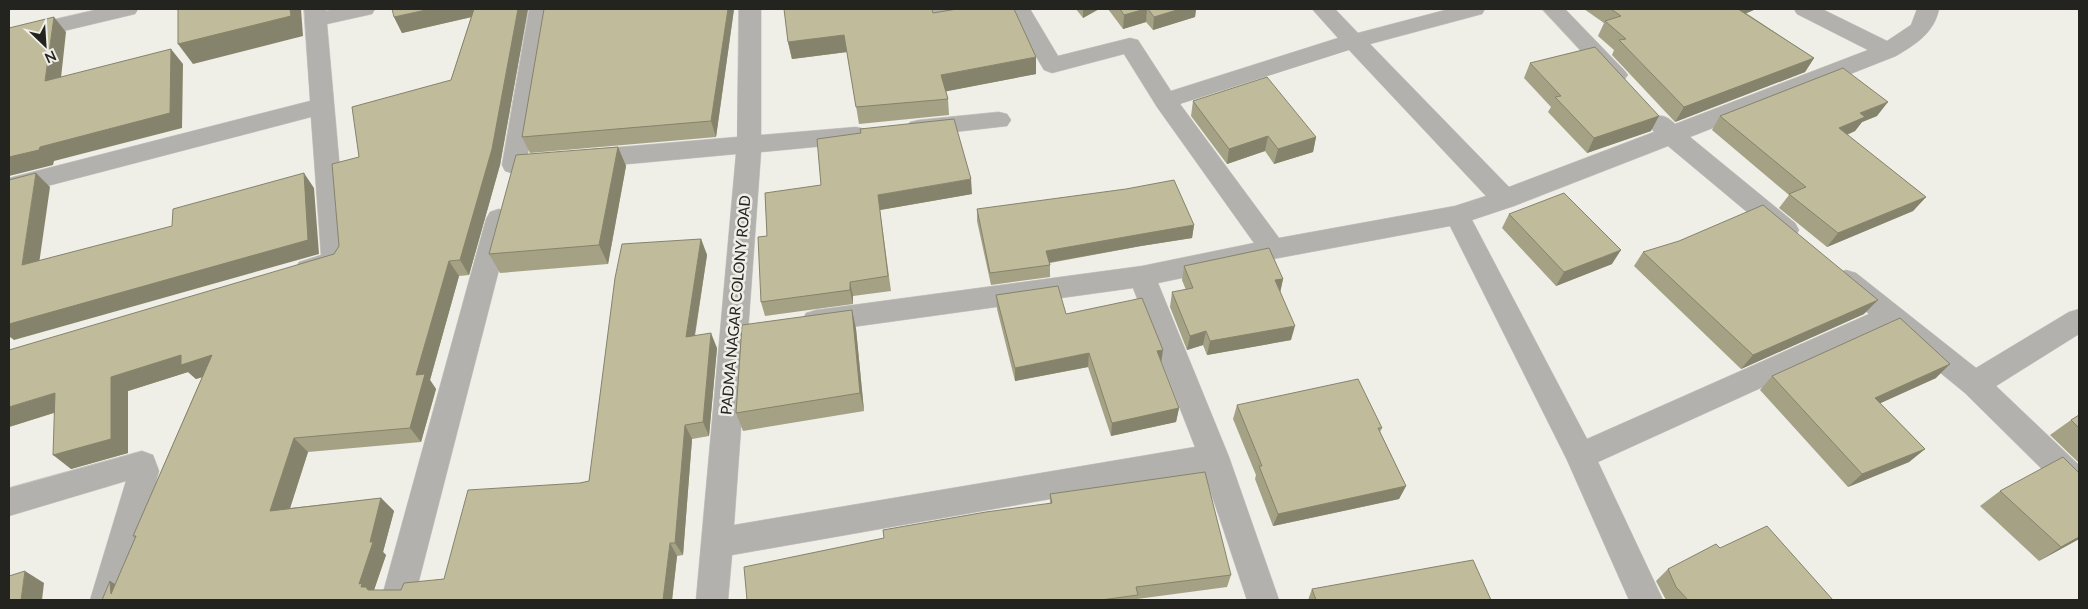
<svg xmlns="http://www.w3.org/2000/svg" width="2088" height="609" font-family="Lato,sans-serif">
	<rect width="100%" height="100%" fill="#efeee7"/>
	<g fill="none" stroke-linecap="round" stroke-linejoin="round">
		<!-- minor casing -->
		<g stroke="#cac9c3" stroke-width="1">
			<g id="minor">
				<path d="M 99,9 L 138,9 L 135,14 L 9,44 L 9,30 Z"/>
				<path d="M 304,9 L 326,9 L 326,11 L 335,9 L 375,9 L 372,14 L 327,24 L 348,261 L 344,268 L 308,279 L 299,276 L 295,269 L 299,262 L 321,255 L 311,117 L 9,196 L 9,178 L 310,101 Z"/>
				<path d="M 529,9 L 551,9 L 526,165 L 523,171 L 514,174 L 505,171 L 502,165 Z"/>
				<path d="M 739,9 L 761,9 L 761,135 L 856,127 L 865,129 L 868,135 L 865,141 L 856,143 L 761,152 L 734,525 L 1195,447 L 1133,288 L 816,332 L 806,329 L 802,321 L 806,313 L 816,310 L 1142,266 L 1254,243 L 1157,107 L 1124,54 L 1052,73 L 1044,70 L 1008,9 L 1030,9 L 1058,56 L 1130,38 L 1138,40 L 1171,91 L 1338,38 L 1312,9 L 1335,9 L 1358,33 L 1449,9 L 1485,9 L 1482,14 L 1370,44 L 1509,187 L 1654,132 L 1648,123 L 1651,117 C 1662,114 1667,116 1675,124 L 1868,50 L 1797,14 L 1794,9 L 1822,9 L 1887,41 L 1911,25 L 1917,9 L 1939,9 C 1934,33 1916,44 1896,56 L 1690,137 L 1795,223 L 1799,230 L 1795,237 L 1786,240 L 1777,237 L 1668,146 L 1514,206 L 1472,220 L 1587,439 L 1869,314 L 1836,287 L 1832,280 L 1836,273 L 1846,270 L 1856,273 L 1976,368 L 2069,312 L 2079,309 L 2079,334 L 1996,386 L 2079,465 L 2079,499 L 2068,495 L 1965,393 L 1888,330 L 1598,462 L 1663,600 L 1629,600 L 1567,460 L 1450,226 L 1273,259 L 1158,283 L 1229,457 L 1279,600 L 1247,600 L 1204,472 L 732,555 L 728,600 L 696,600 L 736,154 L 585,168 L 576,165 L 573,159 L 576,153 L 585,150 L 737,137 ZM 1349,50 L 1486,196 L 1455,206 L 1279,238 L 1180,104 Z"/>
				<path d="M 925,9 L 959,9 L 956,14 L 937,19 L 929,17 Z"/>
				<path d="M 1542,9 L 1565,9 L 1624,70 L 1628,75 L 1624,80 L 1616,83 L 1608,80 Z"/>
				<path d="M 999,112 L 1007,114 L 1011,120 L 1007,126 L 919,136 L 910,134 L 907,128 L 910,122 L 919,120 Z"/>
				<path d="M 499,209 L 508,212 L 512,219 L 414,600 L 381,600 L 486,219 L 490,212 Z"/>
				<path d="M 142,451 L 153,455 L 159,471 L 123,600 L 90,600 L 126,481 L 9,516 L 9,488 Z"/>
			</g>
		</g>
		<!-- minor -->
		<use href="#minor" fill="#b2b1ae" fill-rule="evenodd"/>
	</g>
	<!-- wall -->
	<g fill="#a4a185">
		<path d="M 528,9 L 500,165 L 469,275 L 459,276 L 430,380 L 436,389 L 421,442 L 308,452 L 290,508 L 381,498 L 394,511 L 383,552 L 386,555 L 374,590 L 401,590 L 444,579 L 580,483 L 589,481 L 701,239 L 707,255 L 695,336 L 717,348 L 709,436 L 692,439 L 683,555 L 677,556 L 672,600 L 102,600 L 110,581 L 115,584 L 135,538 L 133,536 L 202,377 L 196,379 L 188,372 L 128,391 L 128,453 L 71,469 L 54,413 L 9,427 L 334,254 L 339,246 L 359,157 L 451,80 L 471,17 L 402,33 L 394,17 Z"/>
		<path d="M 544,9 L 734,9 L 716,137 L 530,153 L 522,137 Z"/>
		<path d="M 1076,9 L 1099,9 L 1083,18 Z"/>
		<path d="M 1108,9 L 1196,9 L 1195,17 L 1153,30 L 1146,22 L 1123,29 Z"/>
		<path d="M 1584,9 L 1756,9 L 1746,13 L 1814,58 L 1805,72 L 1675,122 L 1612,55 L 1614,50 L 1598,36 L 1604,23 Z"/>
		<path d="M 933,13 L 1036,74 L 946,91 L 948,99 L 949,115 L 859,124 L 847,52 L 792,59 L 788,42 Z"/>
		<path d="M 1530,63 L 1651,131 L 1587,153 L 1548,112 L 1551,107 L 1524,78 Z"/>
		<path d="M 1193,101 L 1316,137 L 1313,152 L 1274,164 L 1265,151 L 1227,164 L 1191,116 Z"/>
		<path d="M 1720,116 L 1877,116 L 1862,122 L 1855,131 L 1847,135 L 1926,197 L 1913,211 L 1827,247 L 1779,208 L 1789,195 L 1712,130 Z"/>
		<path d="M 618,147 L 626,166 L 608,264 L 500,273 L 489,254 Z"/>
		<path d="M 765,193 L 972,194 L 880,210 L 891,291 L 853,296 L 853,304 L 765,316 L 761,302 L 767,236 Z"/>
		<path d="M 977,209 L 1194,225 L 1192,238 L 1141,246 L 1050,263 L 1050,277 L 991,285 L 977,221 Z"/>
		<path d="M 1509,214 L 1612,264 L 1556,286 L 1502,228 Z"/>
		<path d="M 1643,252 L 1864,314 L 1741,369 L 1634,266 Z"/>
		<path d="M 1184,266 L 1283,279 L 1280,292 L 1291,340 L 1207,355 L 1203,345 L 1187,350 L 1170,307 L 1172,292 L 1186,290 L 1182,280 Z"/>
		<path d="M 996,295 L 1161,362 L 1179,408 L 1176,422 L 1111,436 L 1088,367 L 1015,381 L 997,309 Z"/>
		<path d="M 852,310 L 856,329 L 864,411 L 743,431 L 736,413 Z"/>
		<path d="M 1772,376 L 1936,378 L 1880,403 L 1925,449 L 1909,462 L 1848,487 L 1760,390 Z"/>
		<path d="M 1237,405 L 1382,428 L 1380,432 L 1406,486 L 1399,499 L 1273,526 L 1255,479 L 1256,475 L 1233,419 Z"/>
		<path d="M 2079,415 L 2079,463 L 2050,435 L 2071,420 Z"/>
		<path d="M 2000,491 L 2079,539 L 2039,561 L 1980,506 Z"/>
		<path d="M 1050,494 L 1231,575 L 1227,587 L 1137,599 L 1137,600 L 747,600 L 1050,503 Z"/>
		<path d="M 1720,548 L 1833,600 L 1666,600 L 1656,581 L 1668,569 Z"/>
		<path d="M 1312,589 L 1491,600 L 1308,600 Z"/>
	</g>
	<!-- shaded-wall -->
	<g fill="#86836c">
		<path d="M 290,9 L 301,9 L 303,36 L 193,64 L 178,44 Z"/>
		<path d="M 430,9 L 482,9 L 485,14 L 402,33 L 394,17 Z"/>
		<path d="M 518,9 L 528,9 L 500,165 L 469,275 L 460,260 Z"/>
		<path d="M 728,9 L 734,9 L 716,137 L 711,121 Z"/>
		<path d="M 1083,9 L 1099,9 L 1083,18 Z"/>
		<path d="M 1145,9 L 1147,9 L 1146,22 L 1123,29 L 1124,15 Z"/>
		<path d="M 1180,9 L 1196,9 L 1195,17 L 1153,30 L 1154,17 Z"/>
		<path d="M 1734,9 L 1756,9 L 1727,22 Z"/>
		<path d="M 54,17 L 66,32 L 59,96 L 45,81 Z"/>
		<path d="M 844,35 L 847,52 L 792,59 L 788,42 Z"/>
		<path d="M 171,49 L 183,64 L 182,128 L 54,161 L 53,165 L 9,176 L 9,157 L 40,147 Z"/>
		<path d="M 1036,57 L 1036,74 L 943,92 L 941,75 Z"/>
		<path d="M 1814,58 L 1805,72 L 1675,122 L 1684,107 Z"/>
		<path d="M 1888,102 L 1877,116 L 1862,122 L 1855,131 L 1829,142 L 1839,128 L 1860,113 Z"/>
		<path d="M 1659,116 L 1651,131 L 1587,153 L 1594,138 Z"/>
		<path d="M 1268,136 L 1265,151 L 1227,164 L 1229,149 Z"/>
		<path d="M 1316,137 L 1313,152 L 1274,164 L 1278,149 Z"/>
		<path d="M 618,147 L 626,166 L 608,264 L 599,245 Z"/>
		<path d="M 36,173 L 50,187 L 37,278 L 22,265 Z"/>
		<path d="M 304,173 L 314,188 L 319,254 L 14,340 L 10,337 L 9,337 L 9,324 Z"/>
		<path d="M 971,179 L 972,194 L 880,210 L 891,291 L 878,195 Z"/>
		<path d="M 1926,197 L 1913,211 L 1827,247 L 1838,233 Z"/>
		<path d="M 1194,225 L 1192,238 L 1141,246 L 1046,263 L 1046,251 L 1142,234 Z"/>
		<path d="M 701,239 L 707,255 L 692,352 L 686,337 Z"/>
		<path d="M 1621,250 L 1612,264 L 1556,286 L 1564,272 Z"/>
		<path d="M 449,261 L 459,276 L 430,380 L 436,389 L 421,442 L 410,428 L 416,375 Z"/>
		<path d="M 1283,279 L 1280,293 L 1275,280 Z"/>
		<path d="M 850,282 L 853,296 L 853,304 L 850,290 Z"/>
		<path d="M 1878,300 L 1864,314 L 1741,369 L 1753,355 Z"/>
		<path d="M 852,310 L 856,329 L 864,411 L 860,393 Z"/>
		<path d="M 1295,326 L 1291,340 L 1207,355 L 1210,341 Z"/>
		<path d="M 1206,331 L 1203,345 L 1187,350 L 1190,336 Z"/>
		<path d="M 711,333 L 717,348 L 709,436 L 703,422 Z"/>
		<path d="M 1163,350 L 1161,364 L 1157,351 Z"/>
		<path d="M 1089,353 L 1088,367 L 1015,381 L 1015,368 Z"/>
		<path d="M 181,355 L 212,355 L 226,370 L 196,379 L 188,372 L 128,391 L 128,453 L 71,469 L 53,455 L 111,377 Z"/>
		<path d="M 1950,364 L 1936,378 L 1861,412 L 1875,398 Z"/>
		<path d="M 55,393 L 72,407 L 9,427 L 9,407 Z"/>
		<path d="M 1179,408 L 1176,422 L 1111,436 L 1112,423 Z"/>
		<path d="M 685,425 L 692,439 L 683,555 L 675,543 Z"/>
		<path d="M 294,438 L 308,452 L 285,524 L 270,511 Z"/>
		<path d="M 1925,449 L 1909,462 L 1848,487 L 1862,474 Z"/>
		<path d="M 1406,486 L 1399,499 L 1273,526 L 1278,514 Z"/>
		<path d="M 381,498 L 394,511 L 383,552 L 386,555 L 373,593 L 361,587 L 359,584 Z"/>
		<path d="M 2079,537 L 2079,539 L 2039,561 L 2061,547 Z"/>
		<path d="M 670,543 L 677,556 L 672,600 L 663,600 Z"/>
		<path d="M 25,571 L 44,583 L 42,600 L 21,600 Z"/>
		<path d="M 110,581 L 129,593 L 111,594 Z"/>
	</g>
	<!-- building -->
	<g fill="#bfbb9b" stroke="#86836c">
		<path d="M 178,9 L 290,9 L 291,16 L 178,44 Z"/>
		<path d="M 392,9 L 430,9 L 394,17 Z"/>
		<path d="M 474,9 L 518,9 L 492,149 L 460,260 L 449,261 L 416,375 L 425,374 L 410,428 L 294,438 L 270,511 L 381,498 L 370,542 L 373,542 L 359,584 L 362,583 L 361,587 L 366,587 L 368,590 L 401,590 L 404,583 L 444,579 L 468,490 L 580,483 L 589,481 L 615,278 L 622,244 L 701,239 L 686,337 L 711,333 L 703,422 L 685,425 L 675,543 L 670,543 L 663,600 L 102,600 L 110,581 L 111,594 L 136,536 L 133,536 L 212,355 L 181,365 L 181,355 L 111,377 L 111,439 L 53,455 L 55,393 L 9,407 L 9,350 L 334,254 L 339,246 L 332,164 L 359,157 L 352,107 L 451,80 Z"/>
		<path d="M 544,9 L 728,9 L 711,121 L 522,137 Z"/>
		<path d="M 784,9 L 932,9 L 933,13 L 957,9 L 1014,9 L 1036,57 L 941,75 L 948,99 L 856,107 L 844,35 L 788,42 Z"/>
		<path d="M 1120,9 L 1145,9 L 1124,15 Z"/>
		<path d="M 1148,9 L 1180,9 L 1154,17 Z"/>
		<path d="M 1611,9 L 1738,9 L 1814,58 L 1684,107 L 1619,40 L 1626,39 L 1605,21 L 1621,16 Z"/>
		<path d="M 54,17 L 45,81 L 171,49 L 170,113 L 40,147 L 39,150 L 9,157 L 9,28 Z"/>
		<path d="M 1595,47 L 1659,116 L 1594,138 L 1555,97 L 1561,96 L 1530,63 Z"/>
		<path d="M 1843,68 L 1888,102 L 1860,113 L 1865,117 L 1839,128 L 1926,197 L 1838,233 L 1789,194 L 1806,187 L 1720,116 Z"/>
		<path d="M 1267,77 L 1316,137 L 1278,149 L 1268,136 L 1229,149 L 1193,101 Z"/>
		<path d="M 954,119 L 971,179 L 878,195 L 888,276 L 850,282 L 850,290 L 761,302 L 758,237 L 767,236 L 765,193 L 821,185 L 817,139 L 861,133 L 860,129 Z"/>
		<path d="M 618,147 L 599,245 L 489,254 L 516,155 Z"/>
		<path d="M 36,173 L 22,265 L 172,226 L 173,209 L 304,173 L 308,240 L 9,324 L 9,180 Z"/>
		<path d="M 1174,180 L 1194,225 L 1142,234 L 1046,251 L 1050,265 L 990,273 L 977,209 L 1126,189 Z"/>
		<path d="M 1564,193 L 1621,250 L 1564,272 L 1509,214 Z"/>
		<path d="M 1763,205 L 1878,300 L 1753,355 L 1643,252 L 1679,241 Z"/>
		<path d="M 1269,248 L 1283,279 L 1275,280 L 1295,326 L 1210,341 L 1206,331 L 1190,336 L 1172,292 L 1193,288 L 1184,266 Z"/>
		<path d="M 1058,286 L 1066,314 L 1142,298 L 1163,350 L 1157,351 L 1179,408 L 1112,423 L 1089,353 L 1015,368 L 996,295 Z"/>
		<path d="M 852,310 L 860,393 L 736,413 L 742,325 Z"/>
		<path d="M 1900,318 L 1950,364 L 1875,398 L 1925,449 L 1862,474 L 1772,376 Z"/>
		<path d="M 1358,379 L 1382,428 L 1378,428 L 1406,486 L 1278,514 L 1259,466 L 1262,466 L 1237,405 Z"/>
		<path d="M 2079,415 L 2079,428 L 2071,420 Z"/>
		<path d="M 2063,457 L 2079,473 L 2079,537 L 2061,547 L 2000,491 Z"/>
		<path d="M 1205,472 L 1231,575 L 1136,587 L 1138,595 L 1101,600 L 747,600 L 744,567 L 884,538 L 883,530 L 986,512 L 1052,503 L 1050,494 Z"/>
		<path d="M 1767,526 L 1833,600 L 1688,600 L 1676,587 L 1668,569 L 1716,544 L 1720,548 Z"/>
		<path d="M 1473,560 L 1491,600 L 1316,600 L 1312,589 Z"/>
		<path d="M 25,571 L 21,600 L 9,600 L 9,576 Z"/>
	</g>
	<g text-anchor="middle" stroke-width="5" stroke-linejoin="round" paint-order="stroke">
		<!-- street labels -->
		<g font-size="15" fill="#232320" stroke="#efeee7">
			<text transform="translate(736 305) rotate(-85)" y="5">PADMA NAGAR COLONY ROAD</text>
		</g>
	</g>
	<!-- border -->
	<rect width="2088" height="609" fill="none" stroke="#232320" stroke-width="20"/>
	<!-- north arrow -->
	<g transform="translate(45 45) rotate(155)" stroke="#efeee7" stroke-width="4" paint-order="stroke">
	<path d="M0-4L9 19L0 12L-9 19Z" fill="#232320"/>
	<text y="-8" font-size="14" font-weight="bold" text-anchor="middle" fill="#232320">N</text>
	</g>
</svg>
